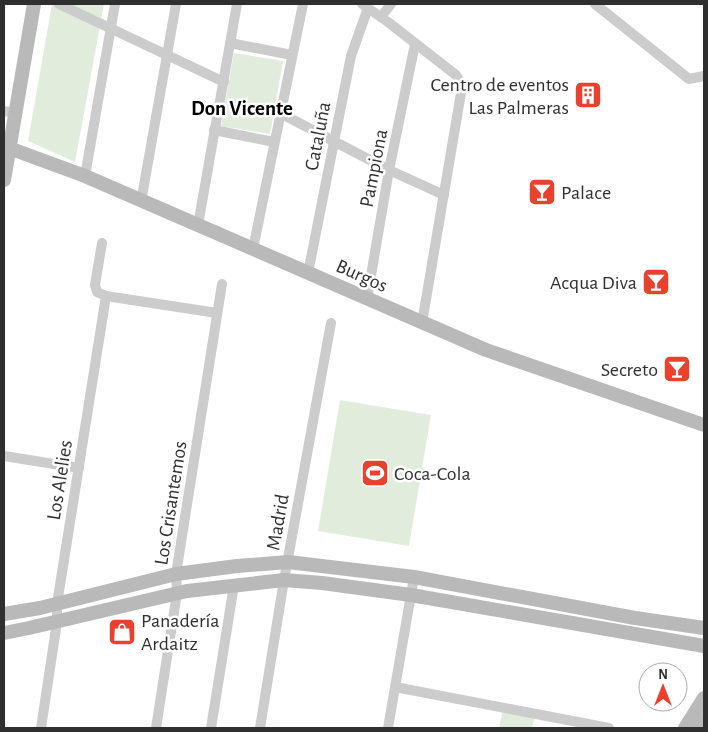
<svg xmlns="http://www.w3.org/2000/svg" width="708" height="732" font-family="'Alegreya Sans',sans-serif">
	<rect width="100%" height="100%" fill="#fff"/>
	<!-- green -->
	<g fill="#e2ecdc">
		<path d="M 52,4 L 104,4 L 75,162 L 28,141 Z"/>
		<path d="M 234,53 L 283,61 L 270,134 L 221,126 Z"/>
		<path d="M 340,400 L 431,415 L 409,546 L 318,531 Z"/>
		<path d="M 503,710 L 535,716 L 532,728 L 499,728 Z"/>
	</g>
	<g fill="none" stroke-linecap="round" stroke-linejoin="round">
		<!-- street -->
		<g stroke="#ccc" stroke-width="10">
			<path d="M 59,4 L 224,82"/>
			<path d="M 362,4 L 388,22 L 456,75 L 461,84 L 461,93 L 422,323"/>
			<path d="M 595,4 L 689,79 L 704,76"/>
			<path d="M 381,17 L 391,4"/>
			<path d="M 230,43 L 292,55"/>
			<path d="M 4,111 L 15,113"/>
			<path d="M 280,113 L 389,170 L 444,195"/>
			<path d="M 214,130 L 274,142"/>
			<path d="M 85,176 L 115,4"/>
			<path d="M 141,202 L 176,4"/>
			<path d="M 198,225 L 237,4"/>
			<path d="M 102,243 L 95,285 L 97,292 L 106,296 L 217,313"/>
			<path d="M 253,249 L 303,4"/>
			<path d="M 308,273 L 351,56 L 368,8"/>
			<path d="M 367,299 L 389,170 L 415,44"/>
			<path d="M 4,456 L 79,468"/>
			<path d="M 395,687 L 609,728"/>
			<path d="M 41,728 L 57,622 L 57,604 L 106,296"/>
			<path d="M 156,728 L 177,593 L 176,574 L 222,284"/>
			<path d="M 211,728 L 234,585"/>
			<path d="M 260,728 L 284,580 L 331,323"/>
			<path d="M 388,728 L 414,577"/>
		</g>
		<!-- secondary -->
		<g stroke="#b9b9b9" stroke-width="14">
			<path d="M 9,148 L 85,176 L 486,350 L 704,425"/>
			<path d="M 4,180 L 34,4"/>
			<path d="M 4,614 L 40,608 L 176,574 L 237,566 L 288,562 L 414,577 L 635,618 L 704,628"/>
			<path d="M 4,633 L 29,628 L 187,591 L 284,580 L 322,583 L 411,595 L 704,646"/>
			<path d="M 685,728 L 704,698"/>
			<path d="M 699,728 L 704,720"/>
		</g>
	</g>
	<!-- icons -->
	<defs>
		<g id="building-square" transform="scale(1.4375)"><rect x="-9" y="-9" width="18" height="18" rx="4" fill="#e9412e" stroke="#fff"/><path d="M-4-6H4V6H1V3H-1V6H-4ZM-2.5-4.3h1.7v1.8h-1.7ZM.8-4.3h1.7v1.8H.8ZM-2.5-1h1.7V.8h-1.7ZM.8-1h1.7V.8H.8Z" fill="#fff"/></g>
		<g id="bar-square" transform="scale(1.4375)"><rect x="-9" y="-9" width="18" height="18" rx="4" fill="#e9412e" stroke="#fff"/><path d="M-6-5H6L.8 .8V4.5H3.5V6h-7V4.5H-.8V.8Z" fill="#fff"/></g>
		<g id="stadium-square" transform="scale(1.4375)"><rect x="-9" y="-9" width="18" height="18" rx="4" fill="#e9412e" stroke="#fff"/><path d="M0-5a6.5 5 0 1 0 0 10a6.5 5 0 1 0 0-10ZM-3.5-1.8h7v3.6h-7Z" fill="#fff"/></g>
		<g id="shop-square" transform="scale(1.4375)"><rect x="-9" y="-9" width="18" height="18" rx="4" fill="#e9412e" stroke="#fff"/><path d="M-5-2.5h2.3a2.7 3.5 0 0 1 5.4 0H5L5.5 6h-11ZM-1.5-2.5h3a1.5 2.3 0 0 0-3 0Z" fill="#fff"/></g>
	</defs>
	<g fill-rule="evenodd">
		<use href="#building-square" x="588" y="95"/>
		<use href="#bar-square" x="542" y="192"/>
		<use href="#bar-square" x="656" y="282"/>
		<use href="#bar-square" x="677" y="369"/>
		<use href="#stadium-square" x="375" y="473"/>
		<use href="#shop-square" x="122" y="632"/>
	</g>
	<g text-anchor="middle" stroke-width="5" stroke-linejoin="round" paint-order="stroke">
		<!-- poi labels -->
		<g font-size="20" fill="#2f2f2f" stroke="#fff" text-anchor="end">
			<text x="569" y="91">Centro de eventos<tspan x="569" dy="23">Las Palmeras</tspan></text>
			<text x="561" y="199" text-anchor="start">Palace</text>
			<text x="637" y="289">Acqua Diva</text>
			<text x="658" y="376">Secreto</text>
			<text x="394" y="480" text-anchor="start">Coca-Cola</text>
			<text x="141" y="627" text-anchor="start">Panadería<tspan x="141" dy="23">Ardaitz</tspan></text>
		</g>
		<!-- street labels -->
		<g font-size="20" fill="#2f2f2f" stroke="#fff">
			<text transform="translate(317 136) rotate(-79)" y="7">Cataluña</text>
			<text transform="translate(373 168) rotate(-79)" y="7">Pampiona</text>
			<text transform="translate(362 275) rotate(24)" y="7">Burgos</text>
			<text transform="translate(59 480) rotate(-81)" y="7">Los Alelies</text>
			<text transform="translate(170 503) rotate(-81)" y="7">Los Crisantemos</text>
			<text transform="translate(277 522) rotate(-80)" y="7">Madrid</text>
		</g>
		<!-- neighbourhood labels -->
		<g font-size="21" font-weight="bold" fill="#000" stroke="#fff">
			<text x="242" y="115">Don Vicente</text>
		</g>
	</g>
	<!-- border -->
	<rect width="708" height="732" fill="none" stroke="#2f2f2f" stroke-width="10"/>
	<!-- north arrow -->
	<g transform="translate(663 687)"><circle r="24" fill="#ffffff" stroke="#acacac"/>
	<path d="M0-4L9 19L0 12L-9 19Z" fill="#e9412e"/>
	<text y="-8" font-size="14" font-weight="bold" text-anchor="middle" fill="#2f2f2f">N</text>
	</g>
</svg>
